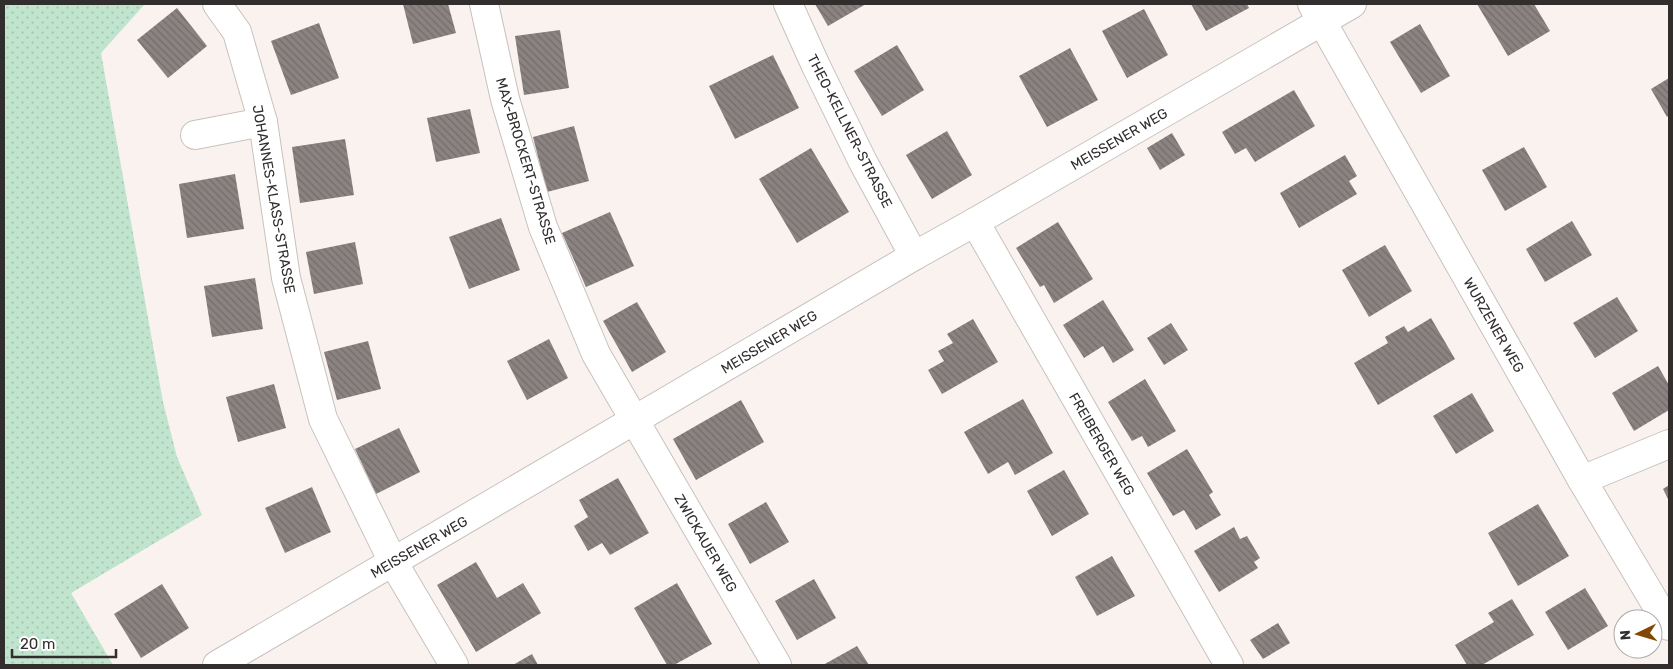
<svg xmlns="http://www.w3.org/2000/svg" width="1673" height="669" font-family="Rubik,sans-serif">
	<defs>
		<pattern id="grass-dots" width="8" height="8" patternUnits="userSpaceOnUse" patternTransform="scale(1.25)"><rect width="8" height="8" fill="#c0e4ce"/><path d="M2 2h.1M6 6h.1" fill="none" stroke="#a5c4b1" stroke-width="1.8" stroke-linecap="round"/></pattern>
		<pattern id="building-back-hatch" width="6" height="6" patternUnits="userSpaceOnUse" patternTransform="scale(1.25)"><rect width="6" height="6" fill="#8b8382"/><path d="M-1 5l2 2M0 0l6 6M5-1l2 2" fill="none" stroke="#726c6b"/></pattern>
	</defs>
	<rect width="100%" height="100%" fill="#faf2ee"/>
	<!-- grass -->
	<path fill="url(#grass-dots)" d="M 4,4 L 145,4 L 101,53 L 163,402 L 177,457 L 202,515 L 71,593 L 113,665 L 4,665 Z"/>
	<!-- building -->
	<g fill="url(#building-back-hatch)">
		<path d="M 403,4 L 448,4 L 456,33 L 413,44 Z"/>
		<path d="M 815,4 L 866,4 L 828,26 Z"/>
		<path d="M 1191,4 L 1247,4 L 1249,8 L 1206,31 Z"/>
		<path d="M 1477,4 L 1534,4 L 1550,31 L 1508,56 Z"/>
		<path d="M 177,8 L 207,46 L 168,78 L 137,40 Z"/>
		<path d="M 1144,9 L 1168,55 L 1127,78 L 1102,31 Z"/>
		<path d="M 319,23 L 339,78 L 291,95 L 271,41 Z"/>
		<path d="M 1420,24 L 1450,76 L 1421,93 L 1390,42 Z"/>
		<path d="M 560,30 L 569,88 L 524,95 L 515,36 Z"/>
		<path d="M 897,45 L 924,90 L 882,116 L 854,71 Z"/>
		<path d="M 1070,48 L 1098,100 L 1047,127 L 1019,76 Z"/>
		<path d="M 773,55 L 799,108 L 735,139 L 709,86 Z"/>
		<path d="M 1669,78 L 1669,115 L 1667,117 L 1651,89 Z"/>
		<path d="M 1294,90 L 1315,126 L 1255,162 L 1246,148 L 1235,154 L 1222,132 Z"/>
		<path d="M 470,109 L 480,153 L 436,162 L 427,118 Z"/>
		<path d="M 574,126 L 589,181 L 547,192 L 533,137 Z"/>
		<path d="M 947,131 L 972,175 L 932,199 L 906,155 Z"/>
		<path d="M 1172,133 L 1185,155 L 1160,170 L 1147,148 Z"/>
		<path d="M 345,139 L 354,195 L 300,203 L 292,147 Z"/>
		<path d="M 1524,147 L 1547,187 L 1505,211 L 1482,170 Z"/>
		<path d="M 811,148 L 849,212 L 797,243 L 759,179 Z"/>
		<path d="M 1345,155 L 1357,176 L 1349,181 L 1357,194 L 1299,228 L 1280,193 Z"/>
		<path d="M 235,174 L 244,229 L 187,238 L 179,184 Z"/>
		<path d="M 610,212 L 634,266 L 586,287 L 562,233 Z"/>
		<path d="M 501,218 L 520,270 L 469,289 L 449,237 Z"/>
		<path d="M 1572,221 L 1592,255 L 1545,282 L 1526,249 Z"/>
		<path d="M 1058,222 L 1093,279 L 1054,303 L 1044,285 L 1040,287 L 1016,248 Z"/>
		<path d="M 355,242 L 363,284 L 314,294 L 306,252 Z"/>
		<path d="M 1385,245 L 1412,291 L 1369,317 L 1342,270 Z"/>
		<path d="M 255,278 L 263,329 L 212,337 L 204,286 Z"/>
		<path d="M 1617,297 L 1638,331 L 1595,358 L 1573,323 Z"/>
		<path d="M 1103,300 L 1134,350 L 1113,363 L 1103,346 L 1084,358 L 1063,325 Z"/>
		<path d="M 637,302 L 666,352 L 632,372 L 603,321 Z"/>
		<path d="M 1431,318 L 1455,359 L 1378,405 L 1354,363 L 1388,343 L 1385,337 L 1404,326 L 1408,332 Z"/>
		<path d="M 973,319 L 998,362 L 942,394 L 928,370 L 944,361 L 938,351 L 953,343 L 947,334 Z"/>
		<path d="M 1171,323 L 1188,350 L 1164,365 L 1147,338 Z"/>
		<path d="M 549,339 L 568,378 L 527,400 L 507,361 Z"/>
		<path d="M 368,341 L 381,389 L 337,400 L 324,352 Z"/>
		<path d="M 1658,366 L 1669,385 L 1669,410 L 1634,431 L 1612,393 Z"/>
		<path d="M 1145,379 L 1176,431 L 1148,447 L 1142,436 L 1132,441 L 1108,402 Z"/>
		<path d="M 274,384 L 286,428 L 238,442 L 226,397 Z"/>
		<path d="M 1472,393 L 1494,431 L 1456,454 L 1433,416 Z"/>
		<path d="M 1023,399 L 1053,453 L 1015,475 L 1008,462 L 988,474 L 964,432 Z"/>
		<path d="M 741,400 L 764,442 L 696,480 L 673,439 Z"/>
		<path d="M 399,428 L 420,472 L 376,494 L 355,449 Z"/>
		<path d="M 1187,449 L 1213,492 L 1209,495 L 1221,515 L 1196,530 L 1184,510 L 1173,516 L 1147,473 Z"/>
		<path d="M 1064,470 L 1089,514 L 1052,536 L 1027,491 Z"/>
		<path d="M 618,478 L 649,533 L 610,555 L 602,543 L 588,551 L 574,526 L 588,517 L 579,500 Z"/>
		<path d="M 1669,485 L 1669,501 L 1663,489 Z"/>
		<path d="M 312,487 L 331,532 L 285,553 L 265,508 Z"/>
		<path d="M 766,502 L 789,542 L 750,564 L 728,524 Z"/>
		<path d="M 1538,504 L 1569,556 L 1518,586 L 1488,533 Z"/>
		<path d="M 1234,527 L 1240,539 L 1247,536 L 1260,558 L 1254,562 L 1258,568 L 1219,592 L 1194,551 Z"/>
		<path d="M 1112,556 L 1135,596 L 1097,616 L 1075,577 Z"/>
		<path d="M 476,562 L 497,598 L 523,583 L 541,613 L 476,652 L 437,585 Z"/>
		<path d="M 814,579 L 836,618 L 797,640 L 775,601 Z"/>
		<path d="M 677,583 L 712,644 L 674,665 L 667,665 L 634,608 Z"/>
		<path d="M 162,584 L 189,628 L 141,658 L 114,614 Z"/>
		<path d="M 1585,588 L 1608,626 L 1568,650 L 1545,612 Z"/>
		<path d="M 1512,599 L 1534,635 L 1482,665 L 1467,665 L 1455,645 L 1494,622 L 1488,613 Z"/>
		<path d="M 1278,623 L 1290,643 L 1263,659 L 1250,640 Z"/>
		<path d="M 857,646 L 869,665 L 823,665 Z"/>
		<path d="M 532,654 L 538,665 L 513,665 Z"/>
	</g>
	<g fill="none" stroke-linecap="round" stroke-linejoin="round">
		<!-- minor casing -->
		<g stroke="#c8c1bd" stroke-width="30">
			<g id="minor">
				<path d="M 217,4 L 237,32 L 263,122 L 286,278 L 323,419 L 393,562 L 454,665"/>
				<path d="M 484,4 L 505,99 L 543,227 L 596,354 L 777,665"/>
				<path d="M 788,4 L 816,66 L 863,162 L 914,256"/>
				<path d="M 1312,4 L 1582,480 L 1669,626"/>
				<path d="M 195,135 L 263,122"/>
				<path d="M 975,222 L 1229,665"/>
				<path d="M 1582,480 L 1669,444"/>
				<path d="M 217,665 L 914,256 L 975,222 L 1352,4"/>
			</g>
		</g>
		<!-- minor -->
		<use href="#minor" stroke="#fff" stroke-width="28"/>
	</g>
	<g text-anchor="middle" stroke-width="5" stroke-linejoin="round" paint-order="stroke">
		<!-- street labels -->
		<g font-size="14" fill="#312e2d" stroke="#fff">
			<text transform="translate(850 131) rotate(63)" y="5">THEO-KELLNER-STRASSE</text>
			<text transform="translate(1119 139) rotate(-30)" y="5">MEISSENER WEG</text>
			<text transform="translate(526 161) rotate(73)" y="5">MAX-BROCKERT-STRASSE</text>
			<text transform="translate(274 199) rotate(80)" y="5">JOHANNES-KLASS-STRASSE</text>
			<text transform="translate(1494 325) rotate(60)" y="5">WURZENER WEG</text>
			<text transform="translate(769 342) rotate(-31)" y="5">MEISSENER WEG</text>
			<text transform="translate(1102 444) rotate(60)" y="5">FREIBERGER WEG</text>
			<text transform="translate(706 543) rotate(60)" y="5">ZWICKAUER WEG</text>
			<text transform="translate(419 547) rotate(-30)" y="5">MEISSENER WEG</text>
		</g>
	</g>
	<!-- border -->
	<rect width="1673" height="669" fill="none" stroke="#312e2d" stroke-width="10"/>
	<!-- north arrow -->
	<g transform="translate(1638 634) rotate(265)"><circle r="24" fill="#ffffff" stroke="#adabab"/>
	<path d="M0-4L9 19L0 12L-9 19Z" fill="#834603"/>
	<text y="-8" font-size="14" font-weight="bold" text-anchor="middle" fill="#312e2d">N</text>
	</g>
	<!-- scale -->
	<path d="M12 649v8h104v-8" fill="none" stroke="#312e2d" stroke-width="2.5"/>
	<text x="20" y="649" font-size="15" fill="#312e2d" stroke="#ffffff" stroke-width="4" paint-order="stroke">20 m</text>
</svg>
